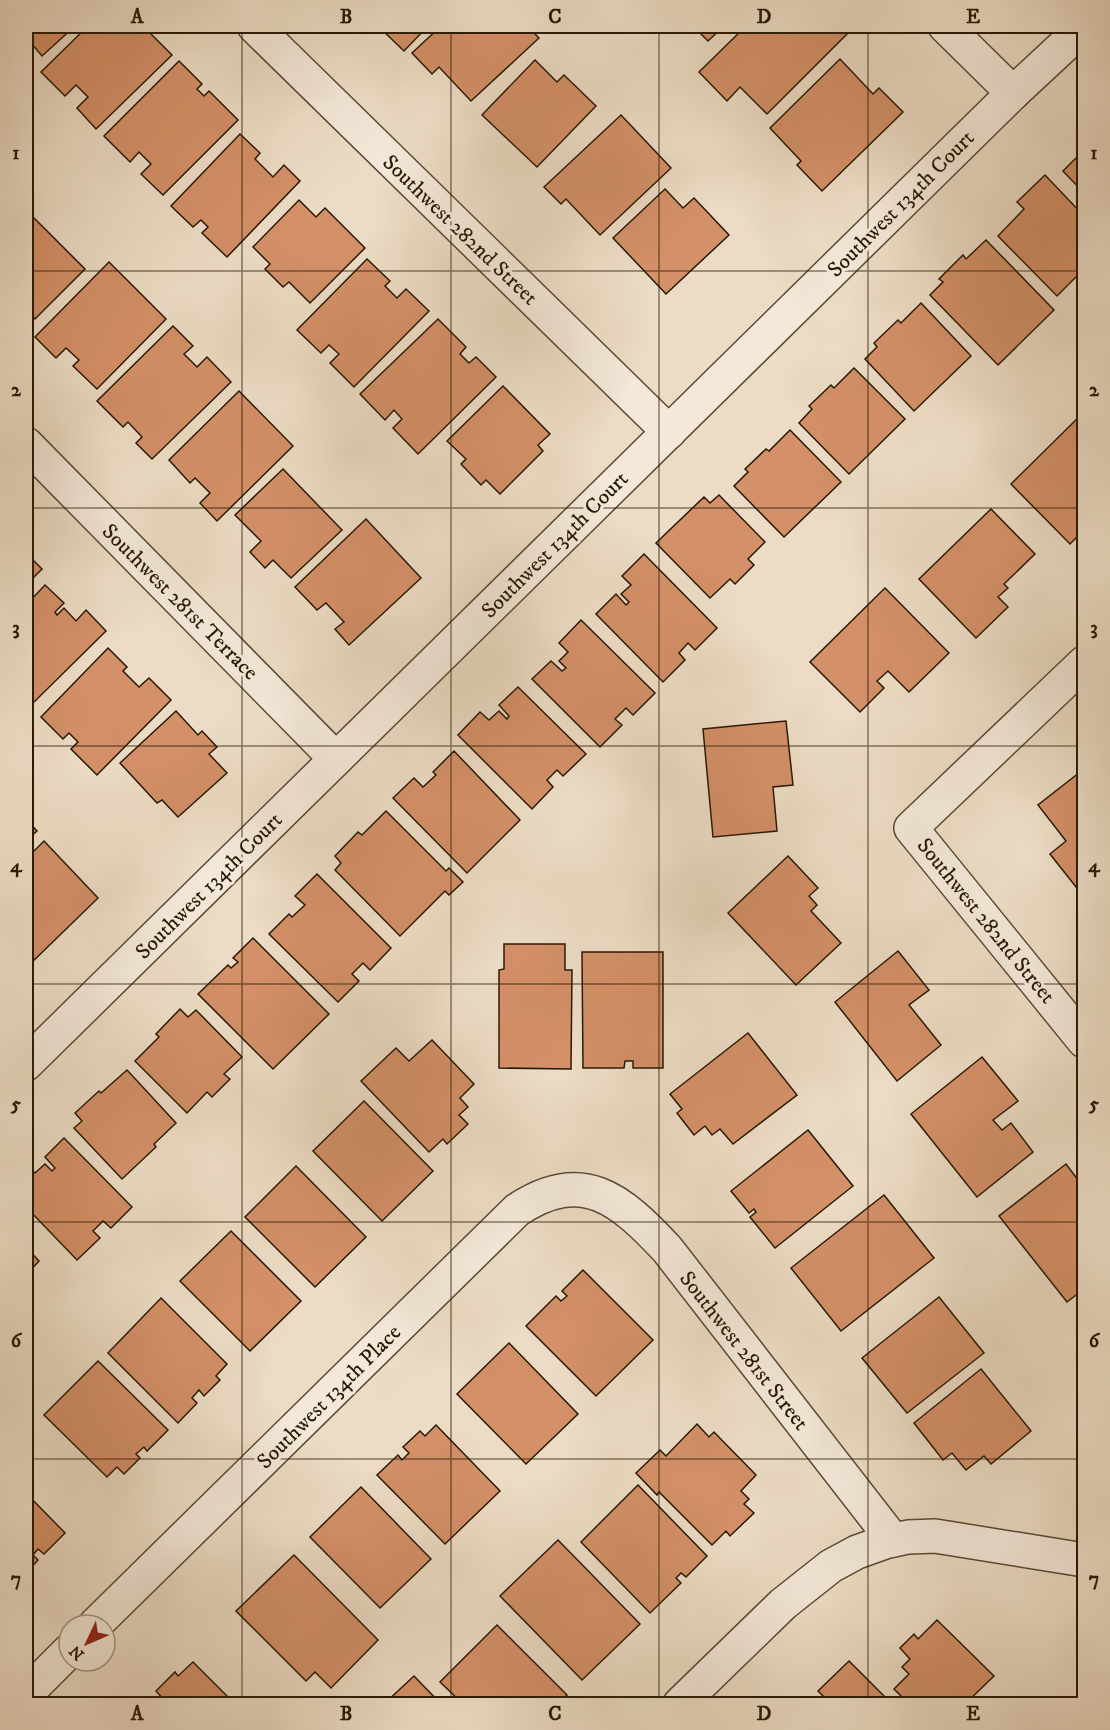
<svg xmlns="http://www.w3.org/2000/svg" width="1110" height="1730" font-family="'IM FELL DW Pica',serif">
	<rect width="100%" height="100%" fill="#ecdcc5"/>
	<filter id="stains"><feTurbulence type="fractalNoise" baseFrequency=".00333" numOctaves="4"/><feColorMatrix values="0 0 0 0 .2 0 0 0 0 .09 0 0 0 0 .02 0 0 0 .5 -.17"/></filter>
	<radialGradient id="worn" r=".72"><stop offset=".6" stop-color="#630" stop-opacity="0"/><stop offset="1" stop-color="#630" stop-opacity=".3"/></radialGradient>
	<!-- building -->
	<g fill="#d49068" stroke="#281904" stroke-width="1.5">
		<path d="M 26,26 L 75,26 L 42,56 L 26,37 Z"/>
		<path d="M 88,26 L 133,26 L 140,33 L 145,28 L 172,55 L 96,129 L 77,108 L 88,97 L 76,85 L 65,96 L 41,72 Z"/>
		<path d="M 378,26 L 428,26 L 404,51 Z"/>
		<path d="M 441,26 L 527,26 L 539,38 L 471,101 L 439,67 L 432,74 L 412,53 Z"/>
		<path d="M 693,26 L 724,26 L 708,41 Z"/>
		<path d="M 746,26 L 842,26 L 849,32 L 767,114 L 740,87 L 727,101 L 699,72 Z"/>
		<path d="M 840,59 L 873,94 L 879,88 L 903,112 L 822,191 L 797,165 L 801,161 L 770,128 Z"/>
		<path d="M 535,60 L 557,82 L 564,75 L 596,106 L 537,167 L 482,115 Z"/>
		<path d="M 179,61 L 202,84 L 197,89 L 204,96 L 209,91 L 238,120 L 163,195 L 141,174 L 151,164 L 139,152 L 130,162 L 104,136 Z"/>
		<path d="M 621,115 L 671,168 L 600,235 L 566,199 L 561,204 L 544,187 Z"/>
		<path d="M 240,134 L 260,153 L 255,159 L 273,177 L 284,165 L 300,181 L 227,257 L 202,233 L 208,227 L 201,220 L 193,227 L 171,206 Z"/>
		<path d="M 1084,150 L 1084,193 L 1063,171 Z"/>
		<path d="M 1045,175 L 1084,216 L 1084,269 L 1057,296 L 998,236 L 1024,209 L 1017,202 Z"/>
		<path d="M 665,189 L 683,208 L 694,198 L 729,235 L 666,294 L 613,238 Z"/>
		<path d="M 299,200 L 316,217 L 325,208 L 365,248 L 310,303 L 289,282 L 283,287 L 265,269 L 270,264 L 253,247 Z"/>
		<path d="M 29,213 L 85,269 L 35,319 L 26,309 L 26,216 Z"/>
		<path d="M 986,240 L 1054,310 L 998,365 L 930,295 L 943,282 L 939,279 L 963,255 L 966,259 Z"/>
		<path d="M 367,259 L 390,281 L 385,286 L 397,298 L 406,289 L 429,311 L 354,387 L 330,363 L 339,354 L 329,345 L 321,353 L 297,330 Z"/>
		<path d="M 109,262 L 166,319 L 97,389 L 73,366 L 79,360 L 66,348 L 56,358 L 35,337 Z"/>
		<path d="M 921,303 L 971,356 L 914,411 L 865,359 L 877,347 L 874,343 L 898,320 L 901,323 Z"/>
		<path d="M 438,319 L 466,347 L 460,354 L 469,363 L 476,357 L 496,377 L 418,454 L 393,428 L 402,419 L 394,410 L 385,420 L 360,394 Z"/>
		<path d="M 173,326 L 193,346 L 184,354 L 197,367 L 207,357 L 231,382 L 152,459 L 136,443 L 142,437 L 128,422 L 123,427 L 97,401 Z"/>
		<path d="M 854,368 L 905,419 L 849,474 L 799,423 L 812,409 L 809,406 L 831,385 L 834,388 Z"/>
		<path d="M 503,386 L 550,434 L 538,445 L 543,451 L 500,494 L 486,480 L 481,485 L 461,464 L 466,459 L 447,441 Z"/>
		<path d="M 239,391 L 293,446 L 217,521 L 200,503 L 210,493 L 195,478 L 190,483 L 169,460 Z"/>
		<path d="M 1084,412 L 1084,530 L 1070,544 L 1011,484 Z"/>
		<path d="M 790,430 L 841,482 L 784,537 L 734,486 L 748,472 L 745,469 L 766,449 L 769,451 Z"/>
		<path d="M 283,469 L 342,530 L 291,578 L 273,560 L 265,568 L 250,552 L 261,541 L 235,515 Z"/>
		<path d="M 719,495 L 765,542 L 748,559 L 754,565 L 735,584 L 730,579 L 710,598 L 656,543 L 704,497 L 710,503 Z"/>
		<path d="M 991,509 L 1035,554 L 1004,584 L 1008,588 L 998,597 L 1008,607 L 976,638 L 919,579 Z"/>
		<path d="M 366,519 L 421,578 L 349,645 L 335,629 L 344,622 L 326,603 L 317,610 L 295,587 Z"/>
		<path d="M 26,553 L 42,569 L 26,585 Z"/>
		<path d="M 644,554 L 717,628 L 695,650 L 688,643 L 679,653 L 685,660 L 663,682 L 596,614 L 616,594 L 626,605 L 629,602 L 621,594 L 631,585 L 622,576 Z"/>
		<path d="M 45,585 L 64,603 L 55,612 L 57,615 L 64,608 L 76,621 L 86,610 L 106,631 L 30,706 L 26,701 L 26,605 Z"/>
		<path d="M 885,588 L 949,653 L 909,692 L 888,671 L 877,681 L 884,688 L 860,712 L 810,662 Z"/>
		<path d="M 581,620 L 655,693 L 633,715 L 626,708 L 615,719 L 622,725 L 600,747 L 532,679 L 551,661 L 562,671 L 566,668 L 559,661 L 568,652 L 559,643 Z"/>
		<path d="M 108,648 L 127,667 L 123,671 L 139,687 L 149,678 L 171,700 L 97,775 L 71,749 L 78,742 L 69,733 L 63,739 L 41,717 Z"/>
		<path d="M 518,687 L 586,754 L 563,776 L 557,770 L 547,780 L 553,787 L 532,809 L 458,735 L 480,712 L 489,720 L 499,711 L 507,719 L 509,716 L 499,705 Z"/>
		<path d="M 176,711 L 198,735 L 202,731 L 217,747 L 209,754 L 227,773 L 178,817 L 162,800 L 157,803 L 120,763 Z"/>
		<path d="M 786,721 L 793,785 L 773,787 L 777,831 L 713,837 L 703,729 Z"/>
		<path d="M 454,751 L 520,820 L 467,873 L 393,798 L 414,778 L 423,787 L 436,775 L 433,772 Z"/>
		<path d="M 1084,769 L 1084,897 L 1050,854 L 1066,841 L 1038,805 Z"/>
		<path d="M 386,811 L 446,871 L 449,868 L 463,882 L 449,895 L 445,891 L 400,936 L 335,870 L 341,863 L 335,856 L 358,832 L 362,835 Z"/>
		<path d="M 26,819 L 37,831 L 26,841 Z"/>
		<path d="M 44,841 L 98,898 L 26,968 L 26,859 Z"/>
		<path d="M 788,856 L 818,888 L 809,896 L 817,905 L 811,911 L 841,943 L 796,985 L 728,913 Z"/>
		<path d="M 317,874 L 391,948 L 370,970 L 363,963 L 352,974 L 359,981 L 338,1002 L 269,934 L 289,914 L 292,917 L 305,905 L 295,896 Z"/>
		<path d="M 253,938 L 329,1014 L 273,1069 L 198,994 L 228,965 L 231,968 L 238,962 L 233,958 Z"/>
		<path d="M 504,944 L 565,944 L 565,970 L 572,970 L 571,1069 L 499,1068 L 499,970 L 504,969 Z"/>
		<path d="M 898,951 L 929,990 L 909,1005 L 941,1045 L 897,1081 L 835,1002 Z"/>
		<path d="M 582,952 L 663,952 L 663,1068 L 633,1068 L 633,1061 L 625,1061 L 624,1068 L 583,1068 Z"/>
		<path d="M 180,1009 L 188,1017 L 196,1010 L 242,1057 L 224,1074 L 230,1079 L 212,1097 L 207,1092 L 187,1113 L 135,1061 L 159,1037 L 156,1034 Z"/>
		<path d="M 748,1033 L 797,1095 L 733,1144 L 720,1129 L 712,1135 L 705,1126 L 694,1135 L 677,1113 L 682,1109 L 670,1094 Z"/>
		<path d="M 432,1040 L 474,1084 L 460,1098 L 468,1107 L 459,1115 L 468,1124 L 447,1144 L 443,1139 L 429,1152 L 361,1081 L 396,1048 L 409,1061 Z"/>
		<path d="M 982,1057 L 1018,1101 L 993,1120 L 1002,1130 L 1011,1123 L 1033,1152 L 977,1197 L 911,1114 Z"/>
		<path d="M 127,1070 L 176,1123 L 154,1144 L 156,1147 L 122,1179 L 74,1128 L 82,1121 L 75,1113 L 99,1091 L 101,1093 Z"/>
		<path d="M 364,1101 L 433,1171 L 382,1221 L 313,1151 Z"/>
		<path d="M 808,1130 L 853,1186 L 775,1248 L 750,1217 L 756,1212 L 754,1209 L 749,1213 L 731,1191 Z"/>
		<path d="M 64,1138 L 132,1207 L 111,1228 L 103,1221 L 93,1231 L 100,1238 L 77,1260 L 26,1207 L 26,1163 L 35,1173 L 45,1164 L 52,1171 L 55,1168 L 45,1157 Z"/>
		<path d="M 1066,1164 L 1084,1188 L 1084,1289 L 1067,1302 L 999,1216 Z"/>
		<path d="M 296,1166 L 366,1237 L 315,1287 L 245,1217 Z"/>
		<path d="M 884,1195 L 934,1258 L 841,1331 L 791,1268 Z"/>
		<path d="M 231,1231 L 301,1301 L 250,1351 L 180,1281 Z"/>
		<path d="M 26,1247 L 39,1261 L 26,1275 Z"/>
		<path d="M 583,1270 L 653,1340 L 596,1396 L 526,1326 L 556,1296 L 561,1301 L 567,1296 L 562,1291 Z"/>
		<path d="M 939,1297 L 984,1353 L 907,1413 L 862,1358 Z"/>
		<path d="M 161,1298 L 227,1364 L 216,1376 L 220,1380 L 204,1396 L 199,1390 L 192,1398 L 197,1403 L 178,1423 L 108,1353 Z"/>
		<path d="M 509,1343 L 578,1414 L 526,1464 L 457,1394 Z"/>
		<path d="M 98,1361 L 168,1430 L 147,1451 L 144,1447 L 136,1454 L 140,1458 L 124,1474 L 117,1467 L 107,1477 L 44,1415 Z"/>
		<path d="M 981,1369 L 1031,1431 L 991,1464 L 984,1456 L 966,1470 L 952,1453 L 943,1460 L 914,1423 Z"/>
		<path d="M 697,1424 L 709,1437 L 714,1432 L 756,1475 L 741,1491 L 749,1499 L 744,1504 L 754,1513 L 730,1536 L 726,1531 L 712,1545 L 659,1492 L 657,1495 L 636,1473 L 660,1450 L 666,1456 Z"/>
		<path d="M 436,1425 L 500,1491 L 445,1544 L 377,1475 L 398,1455 L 402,1460 L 409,1453 L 403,1447 L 420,1431 L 425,1436 Z"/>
		<path d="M 638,1485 L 707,1556 L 686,1577 L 681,1573 L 676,1578 L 681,1583 L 650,1613 L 581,1542 Z"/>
		<path d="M 361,1487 L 431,1559 L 380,1608 L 310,1537 Z"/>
		<path d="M 26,1493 L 65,1533 L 44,1554 L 38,1549 L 33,1555 L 38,1560 L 26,1573 Z"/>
		<path d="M 558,1540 L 640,1624 L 582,1680 L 500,1596 Z"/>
		<path d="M 294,1555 L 378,1640 L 331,1688 L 315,1672 L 306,1681 L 236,1611 Z"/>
		<path d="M 937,1620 L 994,1676 L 965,1704 L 909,1704 L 894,1689 L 909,1674 L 902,1667 L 910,1659 L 900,1648 L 914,1634 L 918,1639 Z"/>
		<path d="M 497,1625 L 567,1695 L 557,1704 L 463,1704 L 440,1682 Z"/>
		<path d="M 849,1661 L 892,1704 L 821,1704 L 826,1699 L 818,1691 Z"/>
		<path d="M 193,1662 L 235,1704 L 161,1704 L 165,1701 L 156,1691 L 175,1672 L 178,1676 Z"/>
		<path d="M 414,1676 L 441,1704 L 384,1704 Z"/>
	</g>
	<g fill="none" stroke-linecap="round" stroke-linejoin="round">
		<!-- street casing -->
		<g stroke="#594a34" stroke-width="36">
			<g id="street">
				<path d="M 254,26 L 669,432"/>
				<path d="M 945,26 L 1013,93"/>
				<path d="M 26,444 L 336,759"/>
				<path d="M 1084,663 L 911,828 L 1084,1041"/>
				<path d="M 26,1064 L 1013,93 L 1084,27"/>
				<path d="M 95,1625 L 517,1210 C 583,1166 621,1200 667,1249 L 893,1540"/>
				<path d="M 26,1694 L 69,1651"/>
				<path d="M 680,1704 L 783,1604 L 831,1566 L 857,1552 L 885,1542 L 908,1537 L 935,1536 L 1084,1560"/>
			</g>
		</g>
		<!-- street -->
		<use href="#street" stroke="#f3e8d9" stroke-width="33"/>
	</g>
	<!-- grid -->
	<path fill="none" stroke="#281904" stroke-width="1.5" stroke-opacity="0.55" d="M 242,26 L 242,1704M 451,26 L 451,1704M 659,26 L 659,1704M 868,26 L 868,1704M 26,271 L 1084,271M 26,508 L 1084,508M 26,746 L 1084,746M 26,984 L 1084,984M 26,1222 L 1084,1222M 26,1459 L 1084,1459"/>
	<g text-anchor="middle" stroke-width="6" stroke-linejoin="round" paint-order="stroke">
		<!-- street labels -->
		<g font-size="22" fill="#281904" stroke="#f3e8d9">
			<text transform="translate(900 203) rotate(-45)" y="8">Southwest 134th Court</text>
			<text transform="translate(461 229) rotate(44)" y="8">Southwest 282nd Street</text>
			<text transform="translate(554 544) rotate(-45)" y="8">Southwest 134th Court</text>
			<text transform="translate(181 601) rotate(45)" y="8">Southwest 281st Terrace</text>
			<text transform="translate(208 885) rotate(-45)" y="8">Southwest 134th Court</text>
			<text transform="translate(987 920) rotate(51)" y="8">Southwest 282nd Street</text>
			<text transform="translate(745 1350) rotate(52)" y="8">Southwest 281st Street</text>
			<text transform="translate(328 1396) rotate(-45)" y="8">Southwest 134th Place</text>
		</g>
	</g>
	<!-- margin -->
	<rect width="1110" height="1730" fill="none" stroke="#ecdcc5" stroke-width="66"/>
	<!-- north arrow -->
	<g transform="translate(87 1643) rotate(226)"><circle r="28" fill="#f3e8d9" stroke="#a29584" stroke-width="1.5"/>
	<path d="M0-4.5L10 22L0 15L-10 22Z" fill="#8f2418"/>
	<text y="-9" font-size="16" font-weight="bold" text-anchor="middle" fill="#281904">N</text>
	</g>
	<rect x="33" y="33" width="1044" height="1664" fill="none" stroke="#281904" stroke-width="2"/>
	<g font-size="20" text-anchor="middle" font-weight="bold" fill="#281904">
		<text x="137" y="23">A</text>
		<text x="346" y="23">B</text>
		<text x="555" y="23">C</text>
		<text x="764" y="23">D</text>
		<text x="973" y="23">E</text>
		<text x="16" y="159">1</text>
		<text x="1094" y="159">1</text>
		<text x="16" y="396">2</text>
		<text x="1094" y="396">2</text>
		<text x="16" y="634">3</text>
		<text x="1094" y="634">3</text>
		<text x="16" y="872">4</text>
		<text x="1094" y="872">4</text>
		<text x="16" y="1110">5</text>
		<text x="1094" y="1110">5</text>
		<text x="16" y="1347">6</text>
		<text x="1094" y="1347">6</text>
		<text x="16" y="1585">7</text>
		<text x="1094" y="1585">7</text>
		<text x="137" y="1720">A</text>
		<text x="346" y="1720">B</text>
		<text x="555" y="1720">C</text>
		<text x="764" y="1720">D</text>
		<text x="973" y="1720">E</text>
	</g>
	<rect width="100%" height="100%" filter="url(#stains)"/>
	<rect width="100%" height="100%" fill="url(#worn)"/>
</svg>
